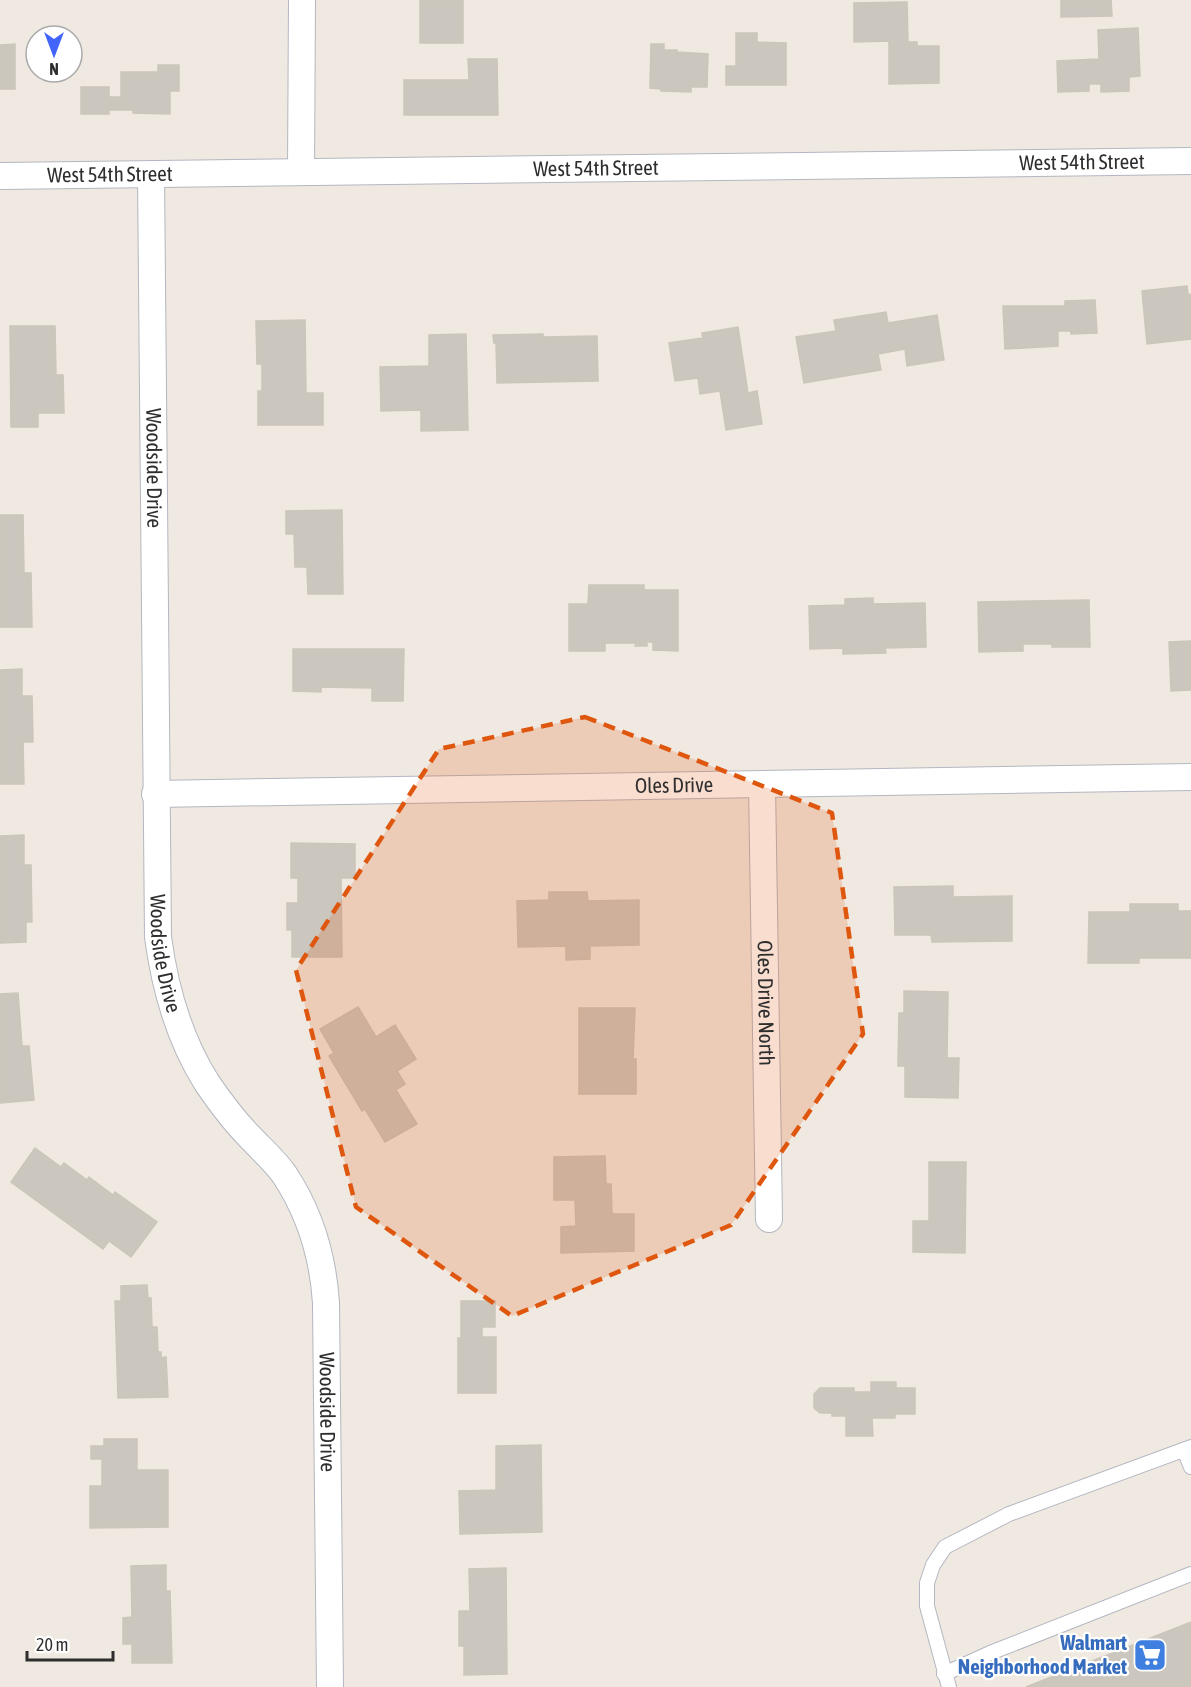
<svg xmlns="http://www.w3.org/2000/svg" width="1191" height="1687" font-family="'Asap Condensed',sans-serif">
	<rect width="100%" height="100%" fill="#efe9e1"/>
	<!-- building -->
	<g fill="#cbc7bf" stroke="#cbc5ba" stroke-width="1.5">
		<rect x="420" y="0" width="43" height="43"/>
		<path d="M 1061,0 L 1111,0 L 1112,16 L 1061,17 Z"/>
		<path d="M 907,2 L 908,42 L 917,42 L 917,46 L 939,46 L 939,83 L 889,84 L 889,41 L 854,42 L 854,3 Z"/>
		<path d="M 1138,28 L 1140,76 L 1129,77 L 1129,91 L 1101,92 L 1101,84 L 1089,84 L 1089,91 L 1058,92 L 1057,61 L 1099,59 L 1098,30 Z"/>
		<path d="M 736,33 L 757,33 L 757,42 L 786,43 L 786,85 L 726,85 L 726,66 L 736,66 Z"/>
		<path d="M 15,44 L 15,89 L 0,89 L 0,45 Z"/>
		<path d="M 651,44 L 664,44 L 664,50 L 677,50 L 677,52 L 708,54 L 707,87 L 691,87 L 691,92 L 661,91 L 661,89 L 650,88 Z"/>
		<path d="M 468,59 L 497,59 L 498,115 L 404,115 L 404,80 L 469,80 Z"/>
		<path d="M 158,65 L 179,65 L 179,91 L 170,91 L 170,114 L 133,113 L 133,110 L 109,110 L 109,114 L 81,114 L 81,87 L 109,87 L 109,97 L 121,97 L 121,72 L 158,72 Z"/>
		<path d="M 1187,286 L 1188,295 L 1191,294 L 1191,339 L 1147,344 L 1142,291 Z"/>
		<path d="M 1095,300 L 1097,333 L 1071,334 L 1071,331 L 1058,331 L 1058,346 L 1005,349 L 1003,306 L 1065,306 L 1065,301 Z"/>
		<path d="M 886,312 L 888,323 L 937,315 L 944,360 L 907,366 L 905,349 L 878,354 L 881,370 L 804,383 L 796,337 L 836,331 L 834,320 Z"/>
		<path d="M 305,320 L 306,393 L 323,393 L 323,425 L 258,425 L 258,391 L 262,391 L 262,364 L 257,364 L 256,321 Z"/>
		<path d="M 10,326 L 55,326 L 56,375 L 63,375 L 64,413 L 38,413 L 38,427 L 11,427 Z"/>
		<path d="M 738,327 L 748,393 L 757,391 L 762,424 L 726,430 L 720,391 L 700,394 L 698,378 L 675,381 L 669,343 L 703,338 L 702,333 Z"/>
		<path d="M 466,334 L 468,430 L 421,431 L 421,410 L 381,411 L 380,367 L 429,366 L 429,335 Z"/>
		<path d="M 543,334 L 543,337 L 597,336 L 598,381 L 497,383 L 496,343 L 494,343 L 493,335 Z"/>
		<path d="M 342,510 L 343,594 L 308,594 L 307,567 L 295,567 L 294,534 L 286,534 L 286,511 Z"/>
		<path d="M 0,515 L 23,515 L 24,573 L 31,573 L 32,627 L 0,627 Z"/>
		<path d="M 589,585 L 644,585 L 644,590 L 678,590 L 678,651 L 653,650 L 653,642 L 647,642 L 647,646 L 635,646 L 636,643 L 605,643 L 605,651 L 569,651 L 569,604 L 588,604 Z"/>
		<path d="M 873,598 L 873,604 L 925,603 L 926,647 L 885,648 L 886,653 L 843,654 L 843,648 L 810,649 L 809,606 L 845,605 L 845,599 Z"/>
		<path d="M 1089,600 L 1090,647 L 1052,647 L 1052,644 L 1023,644 L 1023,651 L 979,652 L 978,602 Z"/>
		<path d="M 1191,641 L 1191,690 L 1171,691 L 1169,642 Z"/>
		<path d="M 293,649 L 404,649 L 403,701 L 372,701 L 372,688 L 321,687 L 321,692 L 293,691 Z"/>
		<path d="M 22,669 L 22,696 L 32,696 L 33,742 L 23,742 L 24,784 L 0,784 L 0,670 Z"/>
		<path d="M 24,835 L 24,865 L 31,865 L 32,922 L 26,922 L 26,942 L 0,943 L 0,836 Z"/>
		<path d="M 291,843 L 355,844 L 355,878 L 341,878 L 342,957 L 292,957 L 292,930 L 287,930 L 287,903 L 298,903 L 298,878 L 291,878 Z"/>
		<path d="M 953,886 L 953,897 L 1012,896 L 1012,941 L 932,942 L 931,935 L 895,935 L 894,887 Z"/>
		<path d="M 549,892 L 587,892 L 588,901 L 639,900 L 639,945 L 590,946 L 590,959 L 566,960 L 566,946 L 518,947 L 517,901 L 549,900 Z"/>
		<path d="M 1130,904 L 1178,904 L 1178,911 L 1191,911 L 1191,958 L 1139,958 L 1139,963 L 1088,963 L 1089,912 L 1130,912 Z"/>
		<path d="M 904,991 L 948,992 L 947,1058 L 959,1058 L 958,1098 L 905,1097 L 905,1066 L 898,1066 L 899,1013 L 904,1013 Z"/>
		<path d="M 18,993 L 22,1046 L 29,1046 L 34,1100 L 0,1103 L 0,994 Z"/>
		<path d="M 358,1007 L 376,1037 L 395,1025 L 416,1059 L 397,1071 L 405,1084 L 396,1090 L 417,1124 L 385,1142 L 365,1109 L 362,1111 L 329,1056 L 334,1053 L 320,1029 Z"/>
		<path d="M 579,1008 L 635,1008 L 633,1059 L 636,1059 L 636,1094 L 579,1094 Z"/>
		<path d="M 35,1148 L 61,1167 L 64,1163 L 87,1180 L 89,1177 L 113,1195 L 115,1192 L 157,1222 L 131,1257 L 109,1241 L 103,1249 L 11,1182 Z"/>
		<path d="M 605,1156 L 606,1184 L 611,1184 L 612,1214 L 634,1214 L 634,1251 L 561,1253 L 561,1227 L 576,1226 L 575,1200 L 554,1200 L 554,1157 Z"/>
		<path d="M 929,1162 L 966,1162 L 965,1253 L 913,1252 L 913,1221 L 929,1221 Z"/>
		<path d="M 147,1285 L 148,1298 L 151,1298 L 152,1327 L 157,1327 L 158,1352 L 161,1352 L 161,1358 L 166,1357 L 168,1397 L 118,1398 L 115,1301 L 121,1301 L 121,1286 Z"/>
		<path d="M 461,1301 L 495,1301 L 495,1327 L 482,1327 L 482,1337 L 496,1337 L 496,1393 L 458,1393 L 458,1338 L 461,1338 Z"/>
		<path d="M 871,1382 L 896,1382 L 896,1388 L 915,1388 L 915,1414 L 895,1414 L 895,1418 L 872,1418 L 873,1436 L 846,1436 L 846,1416 L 832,1416 L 832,1413 L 820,1413 L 814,1408 L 814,1394 L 820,1388 L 854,1388 L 854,1392 L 871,1392 Z"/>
		<path d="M 104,1439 L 137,1439 L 137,1470 L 168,1470 L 168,1527 L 90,1528 L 90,1486 L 102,1486 L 102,1459 L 91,1459 L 91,1446 L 104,1446 Z"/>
		<path d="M 541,1445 L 542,1532 L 460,1534 L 459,1491 L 496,1490 L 496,1446 Z"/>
		<path d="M 166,1565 L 166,1591 L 170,1591 L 172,1663 L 132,1663 L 132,1644 L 123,1644 L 123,1618 L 132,1617 L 131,1566 Z"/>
		<path d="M 506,1568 L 507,1674 L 464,1675 L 464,1646 L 459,1646 L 459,1611 L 470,1611 L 469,1569 Z"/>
		<path d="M 1191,1622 L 1191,1687 L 1026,1687 Z"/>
	</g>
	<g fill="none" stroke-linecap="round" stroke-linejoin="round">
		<!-- service casing -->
		<g stroke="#b4b7c1" stroke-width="16">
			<g id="service">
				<path d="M 1184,1450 L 1191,1467"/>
				<path d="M 944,1674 L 990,1653 L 1191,1574"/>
				<path d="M 949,1687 L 927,1606 L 927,1583 L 933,1565 L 945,1547 L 1009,1514 L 1191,1447"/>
			</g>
		</g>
		<!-- minor casing -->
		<g stroke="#b4b7c1" stroke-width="28">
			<g id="minor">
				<path d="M 301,172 L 302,0"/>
				<path id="s1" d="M 151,174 L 158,937 C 165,989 179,1039 207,1083 C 220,1102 234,1121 250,1137 C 261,1149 274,1160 284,1174 C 310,1213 323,1257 326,1303 L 330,1687"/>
				<path id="s2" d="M 0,176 L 1191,161"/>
				<path id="s3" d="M 762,785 L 769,1219"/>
				<path id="s4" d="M 155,794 L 1191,777"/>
			</g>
		</g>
		<!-- service -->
		<use href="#service" stroke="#fff" stroke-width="14"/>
		<!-- minor -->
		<use href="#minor" stroke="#fff" stroke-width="26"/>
	</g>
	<!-- marked area -->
	<path fill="#df570e" fill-opacity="0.2" stroke="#df570e" stroke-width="4.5" stroke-dasharray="12 8" stroke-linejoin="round" d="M 585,717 L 832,813 L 863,1034 L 731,1225 L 512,1316 L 356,1207 L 296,970 L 439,749 Z"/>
	<!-- icons -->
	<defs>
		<g id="supermarket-square" transform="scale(1.725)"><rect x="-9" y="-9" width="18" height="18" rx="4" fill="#3f7fe0" stroke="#fff"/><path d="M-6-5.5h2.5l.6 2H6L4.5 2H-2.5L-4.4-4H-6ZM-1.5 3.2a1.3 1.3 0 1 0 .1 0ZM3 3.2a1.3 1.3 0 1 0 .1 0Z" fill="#fff"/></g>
	</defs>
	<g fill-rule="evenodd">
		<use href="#supermarket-square" x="1150" y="1655"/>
	</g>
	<g text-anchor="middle" stroke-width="4.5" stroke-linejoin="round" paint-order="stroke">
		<!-- street labels -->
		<g font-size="21" fill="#2e2e2e" stroke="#fff">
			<text dy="7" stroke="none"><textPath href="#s2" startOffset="1082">West 54th Street</textPath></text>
			<text dy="7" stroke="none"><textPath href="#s2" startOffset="596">West 54th Street</textPath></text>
			<text dy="7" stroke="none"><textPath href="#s2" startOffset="110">West 54th Street</textPath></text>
			<text dy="7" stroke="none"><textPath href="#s1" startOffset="294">Woodside Drive</textPath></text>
			<text dy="7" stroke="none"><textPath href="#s4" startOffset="519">Oles Drive</textPath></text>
			<text dy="7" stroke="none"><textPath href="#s1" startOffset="780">Woodside Drive</textPath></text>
			<text dy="7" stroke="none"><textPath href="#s3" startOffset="218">Oles Drive North</textPath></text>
			<text dy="7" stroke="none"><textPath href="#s1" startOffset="1284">Woodside Drive</textPath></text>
		</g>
		<!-- shop labels -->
		<g font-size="21" font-weight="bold" fill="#366cbe" stroke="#fff" text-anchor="end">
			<text x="1127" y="1650">Walmart<tspan x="1127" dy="24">Neighborhood Market</tspan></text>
		</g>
	</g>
	<!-- north arrow -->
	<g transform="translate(54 54) rotate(180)"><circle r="28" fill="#ffffff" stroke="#ababab" stroke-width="1.5"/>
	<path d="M0-4.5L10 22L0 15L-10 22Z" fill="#4264fb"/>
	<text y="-9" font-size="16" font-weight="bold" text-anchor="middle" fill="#2e2e2e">N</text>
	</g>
	<!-- scale -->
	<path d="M27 1651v9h86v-9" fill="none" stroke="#2e2e2e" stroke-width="3"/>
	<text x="36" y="1651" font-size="18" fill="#2e2e2e" stroke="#ffffff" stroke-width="4.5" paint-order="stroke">20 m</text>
</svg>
